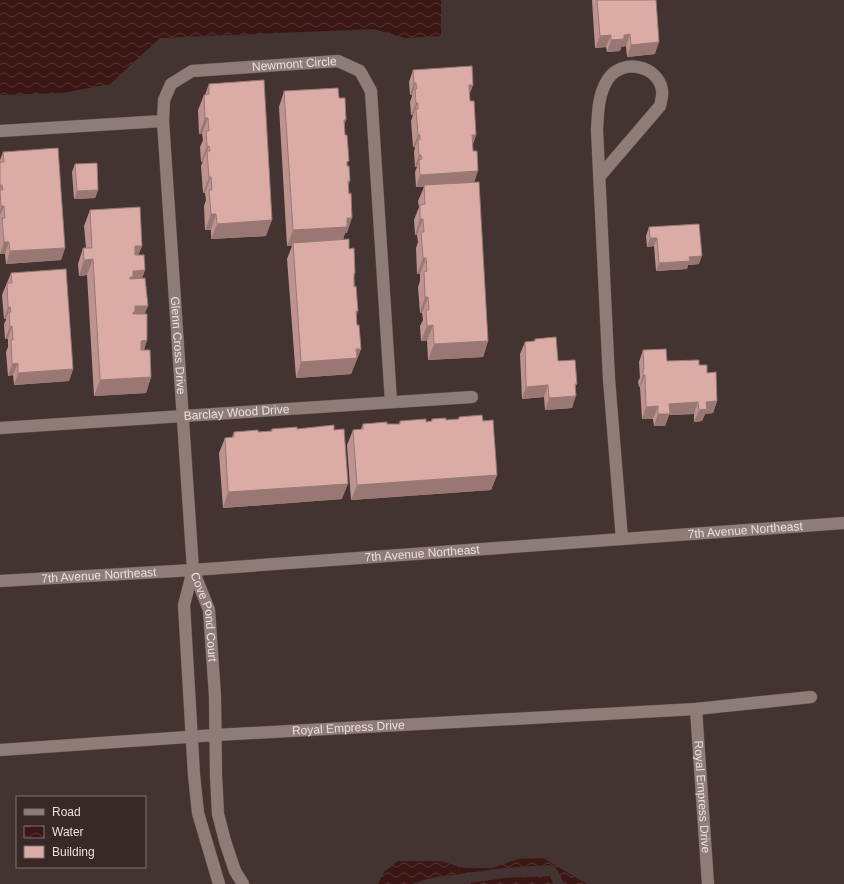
<svg xmlns="http://www.w3.org/2000/svg" width="844" height="884" font-family="Helvetica,sans-serif">
	<defs>
		<pattern id="water-waves" width="16" height="10" patternUnits="userSpaceOnUse"><rect width="16" height="10" fill="#3a1614"/><path d="M0 5q4-4 8 0t8 0" fill="none" stroke="#563736"/></pattern>
	</defs>
	<rect width="100%" height="100%" fill="#433331"/>
	<!-- water -->
	<g fill="url(#water-waves)">
		<path d="M 0,0 L 441,0 L 441,36 L 405,38 L 374,29 L 160,38 L 110,84 L 62,93 L 0,95 Z"/>
		<path d="M 543,858 L 587,884 L 564,884 C 560,876 559,868 550,865 L 504,868 L 430,878 L 412,884 L 378,884 L 384,872 L 398,861 L 441,861 L 464,868 L 493,868 L 518,859 Z"/>
		<path d="M 550,876 L 553,884 L 463,884 L 505,878 Z"/>
	</g>
	<g fill="none" stroke-linecap="round" stroke-linejoin="round">
		<!-- lane casing -->
		<g stroke="#5f5250" stroke-width="13">
			<path id="lane" d="M 600,176 L 660,106 C 661,101 663,95 662,90 C 658,65 622,58 608,79 C 598,94 598,113 597,130 L 609,379 L 622,539"/>
		</g>
		<!-- street casing -->
		<g stroke="#5f5250" stroke-width="13">
			<g id="street">
				<path id="s1" d="M 163,121 L 193,570 L 184,605 L 194,775 L 198,813 L 219,884"/>
				<path id="s2" d="M 0,131 L 163,121 L 164,100 L 171,84 L 192,71 L 338,61 L 360,71 L 371,91 L 391,402"/>
				<path id="s3" d="M 0,428 L 472,397"/>
				<path id="s4" d="M 193,570 L 209,610 L 215,696 L 216,775 L 218,814 L 225,841 L 235,871 L 243,884"/>
				<path id="s5" d="M 0,581 L 193,570 L 844,523"/>
				<path id="s6" d="M 696,709 L 708,884"/>
				<path id="s7" d="M 0,750 L 216,735 L 696,709 L 811,697"/>
			</g>
		</g>
		<!-- lane -->
		<use href="#lane" stroke="#8e7c79" stroke-width="12"/>
		<!-- street -->
		<use href="#street" stroke="#8e7c79" stroke-width="12"/>
	</g>
	<!-- wall -->
	<g fill="#bc938f">
		<path d="M 592,0 L 656,0 L 655,54 L 627,57 L 626,46 L 621,47 L 620,51 L 607,52 L 606,47 L 595,48 Z"/>
		<path d="M 413,70 L 473,85 L 470,93 L 470,101 L 476,135 L 473,144 L 474,182 L 488,341 L 483,357 L 428,360 L 427,341 L 421,341 L 420,326 L 423,320 L 422,313 L 420,313 L 418,287 L 420,281 L 420,274 L 417,274 L 416,248 L 418,242 L 417,235 L 415,235 L 414,220 L 419,207 L 418,201 L 424,187 L 416,187 L 415,172 L 417,167 L 415,167 L 414,152 L 415,147 L 413,147 L 411,121 L 413,115 L 411,115 L 410,102 L 412,96 L 412,95 L 410,95 L 409,82 Z"/>
		<path d="M 209,84 L 266,236 L 211,239 L 211,230 L 205,230 L 204,206 L 206,200 L 205,193 L 203,193 L 201,166 L 203,161 L 201,162 L 200,147 L 203,140 L 202,134 L 199,134 L 198,110 L 204,95 L 205,95 Z"/>
		<path d="M 284,91 L 339,98 L 344,126 L 347,166 L 350,181 L 348,186 L 347,233 L 345,233 L 343,240 L 349,249 L 355,273 L 354,277 L 357,325 L 361,349 L 351,374 L 296,378 L 287,259 L 292,246 L 287,246 L 279,107 Z"/>
		<path d="M 3,152 L 65,248 L 61,260 L 6,264 L 5,254 L 0,254 L 0,160 Z"/>
		<path d="M 75,164 L 98,190 L 95,198 L 74,199 L 72,172 Z"/>
		<path d="M 90,210 L 142,246 L 138,255 L 145,270 L 142,278 L 147,340 L 144,350 L 151,377 L 146,393 L 94,396 L 87,275 L 79,276 L 78,264 L 83,248 L 86,248 L 84,226 Z"/>
		<path d="M 649,227 L 699,264 L 688,265 L 687,269 L 656,271 L 654,246 L 647,247 L 646,236 Z"/>
		<path d="M 11,273 L 73,369 L 69,381 L 14,385 L 13,375 L 8,376 L 6,352 L 8,347 L 8,339 L 5,339 L 4,324 L 6,320 L 6,319 L 4,319 L 2,295 Z"/>
		<path d="M 535,339 L 558,361 L 577,384 L 575,387 L 572,408 L 545,410 L 544,397 L 522,399 L 520,354 L 525,342 L 534,341 Z"/>
		<path d="M 643,350 L 667,361 L 699,365 L 707,373 L 717,401 L 713,413 L 705,414 L 702,421 L 694,422 L 694,414 L 669,415 L 665,426 L 654,426 L 653,419 L 642,419 L 640,387 L 639,387 L 638,381 L 640,378 L 639,362 Z"/>
		<path d="M 459,417 L 483,421 L 497,475 L 491,490 L 351,500 L 347,445 L 353,430 L 361,429 L 363,424 L 399,424 L 400,421 L 426,422 L 431,421 L 432,419 L 446,420 L 458,420 Z"/>
		<path d="M 272,429 L 297,429 L 342,499 L 223,508 L 219,453 L 225,438 L 232,437 L 234,432 L 258,432 L 271,431 Z"/>
	</g>
	<!-- shaded-wall -->
	<g fill="#997874">
		<path d="M 630,34 L 626,46 L 621,47 L 620,51 L 607,52 L 611,40 L 624,35 Z"/>
		<path d="M 611,35 L 606,47 L 595,48 L 600,36 Z"/>
		<path d="M 659,42 L 655,54 L 627,57 L 631,45 Z"/>
		<path d="M 414,83 L 416,83 L 412,95 L 410,95 Z"/>
		<path d="M 469,85 L 473,85 L 468,97 Z"/>
		<path d="M 416,103 L 418,103 L 413,115 L 411,115 Z"/>
		<path d="M 205,118 L 208,118 L 202,134 L 199,134 Z"/>
		<path d="M 344,120 L 346,120 L 341,136 Z"/>
		<path d="M 418,135 L 420,135 L 415,147 L 413,147 Z"/>
		<path d="M 472,135 L 476,135 L 472,147 Z"/>
		<path d="M 207,146 L 209,146 L 203,161 L 201,162 Z"/>
		<path d="M 419,155 L 421,155 L 417,167 L 415,167 Z"/>
		<path d="M 478,171 L 474,183 L 424,185 L 424,187 L 416,187 L 420,175 Z"/>
		<path d="M 209,177 L 211,177 L 205,193 L 203,193 Z"/>
		<path d="M 0,185 L 2,185 L 0,191 Z"/>
		<path d="M 98,190 L 95,198 L 74,199 L 77,191 Z"/>
		<path d="M 1,206 L 4,206 L 0,216 L 0,210 Z"/>
		<path d="M 211,214 L 216,214 L 211,230 L 205,230 Z"/>
		<path d="M 347,218 L 352,218 L 347,233 L 345,233 L 342,243 L 293,243 L 292,246 L 287,246 L 293,230 Z"/>
		<path d="M 420,219 L 423,219 L 417,235 L 415,235 Z"/>
		<path d="M 272,220 L 266,236 L 211,239 L 217,224 Z"/>
		<path d="M 650,238 L 657,238 L 654,246 L 647,247 Z"/>
		<path d="M 4,242 L 9,242 L 5,254 L 0,254 Z"/>
		<path d="M 135,246 L 142,246 L 136,261 Z"/>
		<path d="M 65,248 L 61,260 L 6,264 L 10,251 Z"/>
		<path d="M 702,256 L 699,264 L 688,265 L 687,269 L 656,271 L 659,263 L 689,257 Z"/>
		<path d="M 423,258 L 426,258 L 420,274 L 417,274 Z"/>
		<path d="M 93,259 L 87,275 L 79,276 L 84,260 Z"/>
		<path d="M 145,270 L 139,286 L 125,292 L 133,271 Z"/>
		<path d="M 425,297 L 428,297 L 422,313 L 420,313 Z"/>
		<path d="M 135,306 L 148,306 L 142,321 L 127,327 Z"/>
		<path d="M 8,307 L 10,307 L 6,319 L 4,319 Z"/>
		<path d="M 356,311 L 358,311 L 353,327 Z"/>
		<path d="M 433,325 L 427,341 L 421,341 L 427,326 Z"/>
		<path d="M 12,326 L 8,339 L 5,339 L 10,327 Z"/>
		<path d="M 147,340 L 141,356 L 141,341 Z"/>
		<path d="M 488,341 L 483,357 L 428,360 L 434,344 Z"/>
		<path d="M 356,349 L 361,349 L 351,374 L 296,378 L 301,362 Z"/>
		<path d="M 18,363 L 13,375 L 8,376 L 12,364 Z"/>
		<path d="M 73,369 L 69,381 L 14,385 L 18,373 Z"/>
		<path d="M 643,375 L 645,375 L 640,387 L 639,387 Z"/>
		<path d="M 151,377 L 146,393 L 94,396 L 100,380 Z"/>
		<path d="M 548,385 L 544,397 L 522,399 L 526,387 Z"/>
		<path d="M 576,396 L 572,408 L 545,410 L 549,398 Z"/>
		<path d="M 717,401 L 713,413 L 705,414 L 702,421 L 694,422 L 699,410 L 706,402 Z"/>
		<path d="M 698,402 L 694,414 L 669,415 L 665,426 L 654,426 L 658,414 L 669,404 Z"/>
		<path d="M 658,406 L 653,419 L 642,419 L 646,407 Z"/>
		<path d="M 497,475 L 491,490 L 351,500 L 357,485 Z"/>
		<path d="M 348,484 L 342,499 L 223,508 L 228,492 Z"/>
	</g>
	<!-- building -->
	<g fill="#dbaba6" stroke="#997874">
		<path d="M 597,0 L 656,0 L 659,42 L 631,45 L 630,34 L 624,35 L 624,39 L 611,40 L 611,35 L 600,36 Z"/>
		<path d="M 472,66 L 473,85 L 469,85 L 470,101 L 474,101 L 476,135 L 472,135 L 473,151 L 477,151 L 478,171 L 420,175 L 419,160 L 422,159 L 421,155 L 419,155 L 418,140 L 420,140 L 420,135 L 418,135 L 416,109 L 418,109 L 418,103 L 416,103 L 415,89 L 417,89 L 416,83 L 414,83 L 413,70 Z"/>
		<path d="M 264,80 L 272,220 L 217,224 L 216,214 L 211,214 L 209,190 L 212,190 L 211,177 L 209,177 L 207,151 L 210,151 L 209,146 L 207,146 L 206,131 L 209,131 L 208,118 L 205,118 L 204,95 L 209,94 L 209,84 Z"/>
		<path d="M 338,88 L 339,98 L 345,98 L 346,120 L 344,120 L 345,135 L 347,135 L 349,161 L 347,162 L 347,166 L 349,166 L 350,181 L 348,181 L 349,194 L 351,193 L 352,218 L 347,218 L 347,227 L 293,230 L 284,91 Z"/>
		<path d="M 58,148 L 65,248 L 10,251 L 9,242 L 4,242 L 2,218 L 5,218 L 4,206 L 1,206 L 0,190 L 3,190 L 2,185 L 0,185 L 0,162 L 4,162 L 3,152 Z"/>
		<path d="M 97,163 L 98,190 L 77,191 L 75,164 Z"/>
		<path d="M 479,182 L 488,341 L 434,344 L 433,325 L 427,326 L 426,310 L 429,310 L 428,297 L 425,297 L 424,272 L 427,271 L 426,258 L 423,258 L 421,232 L 424,232 L 423,219 L 420,219 L 420,205 L 425,204 L 424,185 Z"/>
		<path d="M 140,207 L 142,246 L 135,246 L 135,255 L 144,255 L 145,270 L 133,271 L 133,277 L 130,277 L 130,279 L 145,278 L 148,306 L 135,306 L 135,312 L 133,312 L 133,314 L 147,314 L 147,340 L 141,341 L 141,350 L 150,350 L 151,377 L 100,380 L 93,259 L 84,260 L 83,248 L 92,248 L 90,210 Z"/>
		<path d="M 699,224 L 702,256 L 689,257 L 690,261 L 659,263 L 657,238 L 650,238 L 649,227 Z"/>
		<path d="M 349,239 L 349,249 L 354,248 L 355,273 L 354,273 L 354,287 L 356,286 L 358,311 L 356,311 L 357,325 L 359,325 L 361,349 L 356,349 L 357,358 L 301,362 L 293,243 Z"/>
		<path d="M 66,269 L 73,369 L 18,373 L 18,363 L 12,364 L 11,340 L 13,340 L 12,326 L 10,327 L 9,312 L 11,312 L 10,307 L 8,307 L 7,283 L 12,283 L 11,273 Z"/>
		<path d="M 556,337 L 558,361 L 575,360 L 577,384 L 575,384 L 576,396 L 549,398 L 548,385 L 526,387 L 525,342 L 535,341 L 535,339 Z"/>
		<path d="M 666,349 L 667,361 L 699,360 L 699,365 L 707,365 L 707,373 L 716,372 L 717,401 L 706,402 L 707,409 L 699,410 L 698,402 L 669,404 L 670,414 L 658,414 L 658,406 L 646,407 L 645,375 L 643,375 L 643,369 L 644,369 L 643,350 Z"/>
		<path d="M 482,415 L 483,421 L 493,420 L 497,475 L 357,485 L 353,430 L 363,429 L 363,424 L 387,422 L 387,424 L 400,424 L 400,421 L 426,419 L 426,422 L 432,421 L 432,419 L 446,418 L 446,420 L 459,419 L 459,417 Z"/>
		<path d="M 334,425 L 334,430 L 344,429 L 348,484 L 228,492 L 225,438 L 234,437 L 234,432 L 258,430 L 258,432 L 272,431 L 272,429 L 297,427 L 297,429 Z"/>
	</g>
	<g text-anchor="middle" stroke-width="4" stroke-linejoin="round" paint-order="stroke">
		<!-- street labels -->
		<g font-size="12" fill="#e9dfde" stroke="#382927">
			<text dy="4" stroke="none"><textPath href="#s2" startOffset="329">Newmont Circle</textPath></text>
			<text dy="4" stroke="none"><textPath href="#s1" startOffset="225">Glenn Cross Drive</textPath></text>
			<text dy="4" stroke="none"><textPath href="#s3" startOffset="237">Barclay Wood Drive</textPath></text>
			<text dy="4" stroke="none"><textPath href="#s5" startOffset="747">7th Avenue Northeast</textPath></text>
			<text dy="4" stroke="none"><textPath href="#s5" startOffset="423">7th Avenue Northeast</textPath></text>
			<text dy="4" stroke="none"><textPath href="#s5" startOffset="99">7th Avenue Northeast</textPath></text>
			<text dy="4" stroke="none"><textPath href="#s4" startOffset="49">Cove Pond Court</textPath></text>
			<text dy="4" stroke="none"><textPath href="#s7" startOffset="349">Royal Empress Drive</textPath></text>
			<text dy="4" stroke="none"><textPath href="#s6" startOffset="88">Royal Empress Drive</textPath></text>
		</g>
	</g>
	<!-- legend -->
	<rect x="16" y="796" width="130" height="72" fill="#382927" stroke="#7f7270"/>
	<rect x="24" y="809" width="20" height="6" fill="#8e7c79" stroke="#7f7270"/>
	<text x="52" y="816" font-size="12" fill="#e9dfde">Road</text>
	<rect x="24" y="826" width="20" height="12" fill="url(#water-waves)" stroke="#7f7270"/>
	<text x="52" y="836" font-size="12" fill="#e9dfde">Water</text>
	<rect x="24" y="846" width="20" height="12" fill="#dbaba6" stroke="#7f7270"/>
	<text x="52" y="856" font-size="12" fill="#e9dfde">Building</text>
</svg>
